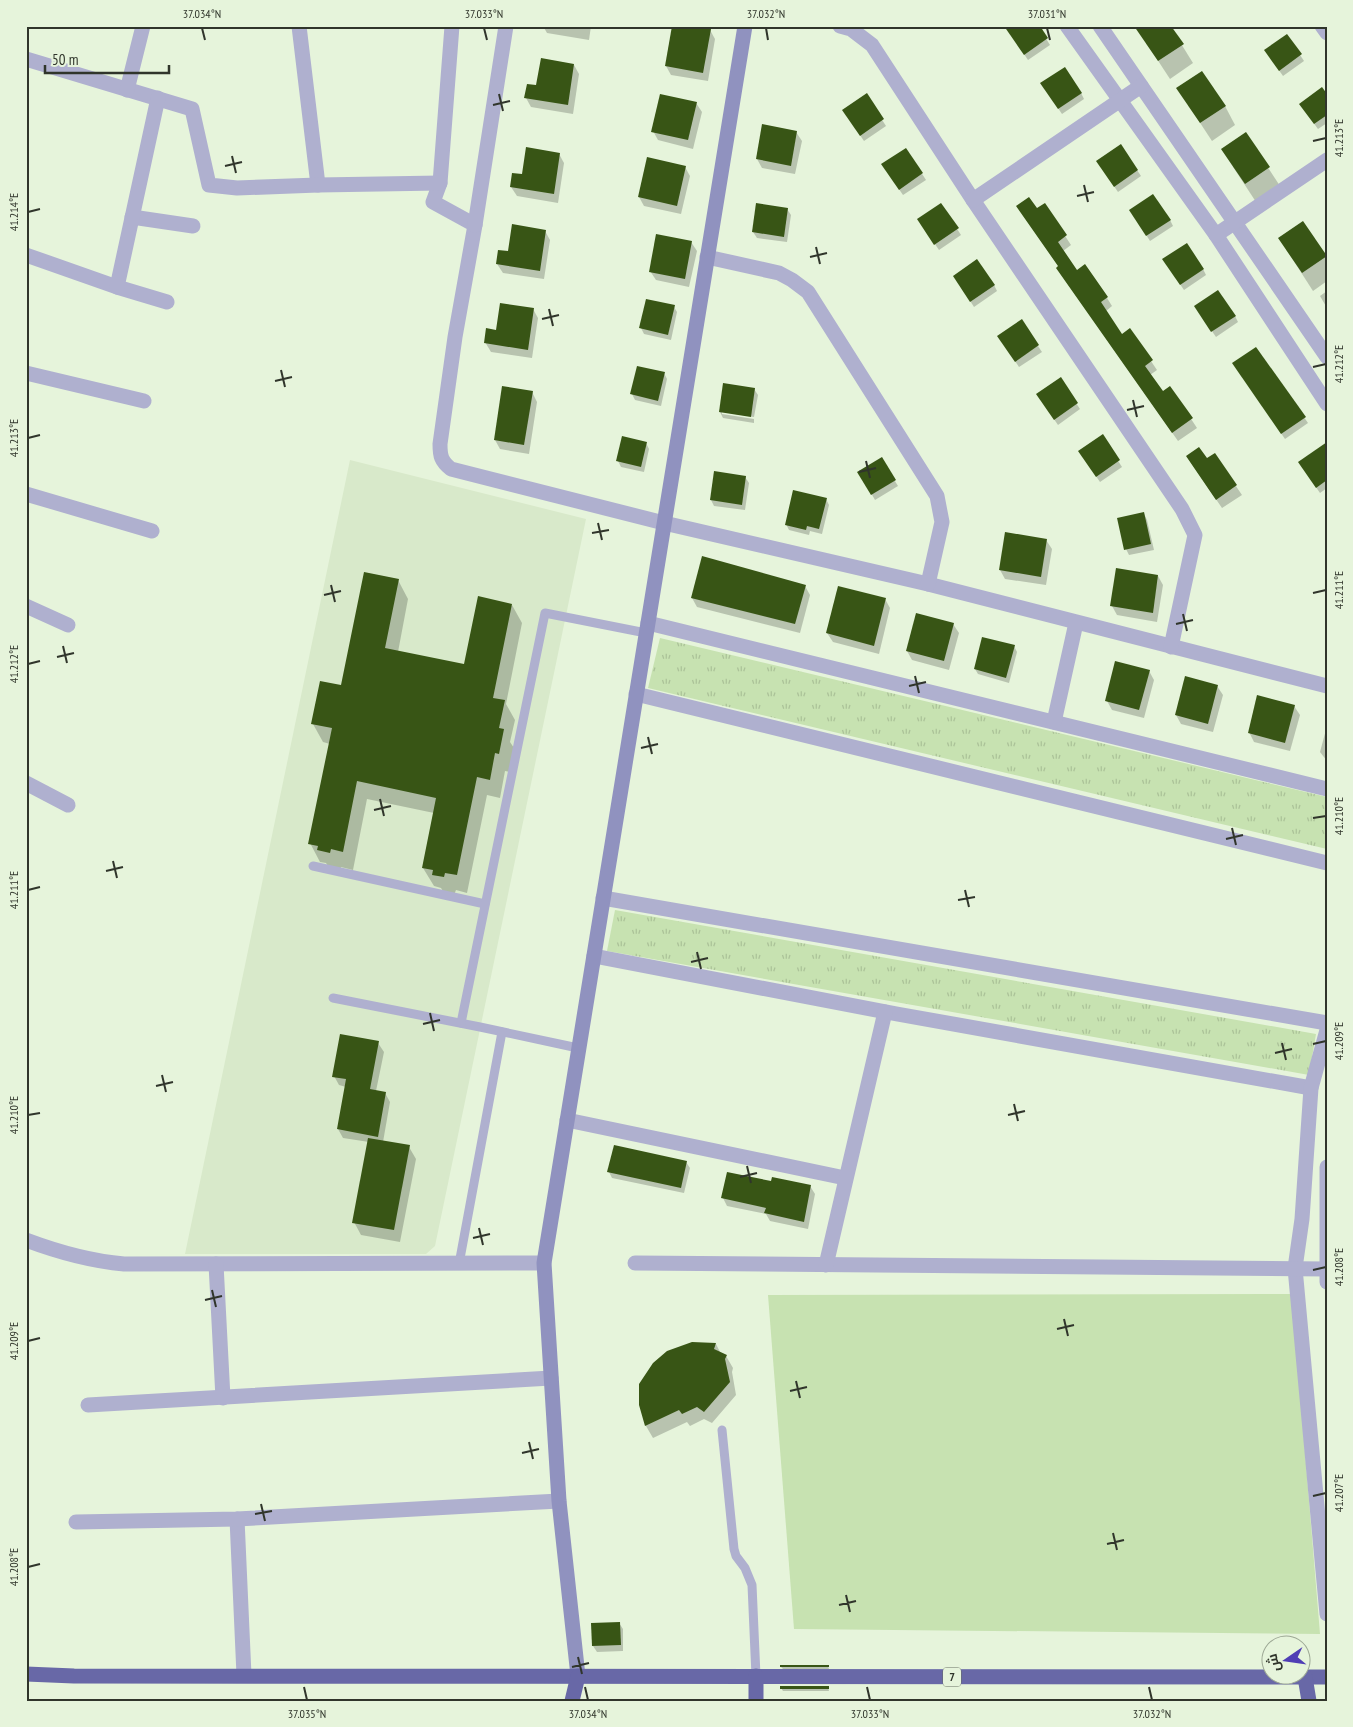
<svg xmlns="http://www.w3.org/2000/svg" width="1353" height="1727" font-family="'PT Sans Narrow',Cairo,sans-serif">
	<defs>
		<pattern id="park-tufts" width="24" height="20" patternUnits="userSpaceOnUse" patternTransform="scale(1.25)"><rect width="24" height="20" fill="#c7e2b1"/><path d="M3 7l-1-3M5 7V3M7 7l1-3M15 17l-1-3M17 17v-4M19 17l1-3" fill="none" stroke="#abc298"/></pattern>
	</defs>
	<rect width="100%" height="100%" fill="#e6f4db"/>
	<!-- built -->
	<path fill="#d8e9ca" d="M 350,460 L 586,519 L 435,1246 L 426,1254 L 185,1254 Z"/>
	<!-- grass -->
	<path fill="#c7e2b1" d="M 1292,1294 L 1320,1634 L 794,1629 L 768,1295 Z"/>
	<!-- park -->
	<g fill="url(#park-tufts)">
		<path d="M 660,638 L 1327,797 L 1327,849 L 648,688 Z"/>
		<path d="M 615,910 L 1316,1034 L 1309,1075 L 607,951 Z"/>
	</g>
	<!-- shadow -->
	<g fill="#0003">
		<path d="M 543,26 L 591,26 L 589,40 L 547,33 Z"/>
		<path d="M 1038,26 L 1050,45 L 1028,60 L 1011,35 Z"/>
		<path d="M 1170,26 L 1193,63 L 1170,79 L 1136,27 Z"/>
		<path d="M 710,30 L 715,39 L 708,81 L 671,75 L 666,66 Z"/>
		<path d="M 1287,35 L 1304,61 L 1283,76 L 1269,56 Z"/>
		<path d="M 574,65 L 579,74 L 573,114 L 531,107 L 526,98 L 537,87 Z"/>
		<path d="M 1045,89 L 1081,93 L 1084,99 L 1062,114 Z"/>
		<path d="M 866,95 L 886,126 L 864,141 L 847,116 Z"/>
		<path d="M 1327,96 L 1327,123 L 1318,129 L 1304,110 Z"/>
		<path d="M 696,103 L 702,112 L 693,149 L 658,140 L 653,131 Z"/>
		<path d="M 1189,106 L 1225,106 L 1235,125 L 1212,141 Z"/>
		<path d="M 796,132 L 802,141 L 795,174 L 762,168 L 757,159 Z"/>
		<path d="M 1246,134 L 1280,186 L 1256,202 L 1222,150 Z"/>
		<path d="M 1121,146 L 1141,176 L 1118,192 L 1101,167 Z"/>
		<path d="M 906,149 L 926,180 L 903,195 L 886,170 Z"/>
		<path d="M 559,154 L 564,163 L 558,203 L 517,196 L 511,187 L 523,176 Z"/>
		<path d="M 685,167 L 690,176 L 681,214 L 644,206 L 639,197 Z"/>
		<path d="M 941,204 L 961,235 L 939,250 L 922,225 Z"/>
		<path d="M 1044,204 L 1071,245 L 1063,251 L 1077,271 L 1107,298 L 1112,306 L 1106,311 L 1122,335 L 1130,330 L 1157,370 L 1150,375 L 1162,393 L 1170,387 L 1197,428 L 1178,441 L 1063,277 L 1059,267 L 1023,215 L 1036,210 Z"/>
		<path d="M 787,209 L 791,215 L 787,242 L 757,238 L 753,232 Z"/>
		<path d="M 1134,216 L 1170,220 L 1173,226 L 1150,241 Z"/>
		<path d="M 1303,222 L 1327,257 L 1327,281 L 1313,291 L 1279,238 Z"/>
		<path d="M 545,231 L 550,240 L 544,279 L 503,273 L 497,264 L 509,253 Z"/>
		<path d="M 691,242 L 697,251 L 689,287 L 656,280 L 650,271 Z"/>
		<path d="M 1167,265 L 1203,269 L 1206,275 L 1184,290 Z"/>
		<path d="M 958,282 L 994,285 L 997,291 L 974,307 Z"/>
		<path d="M 1327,291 L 1327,308 L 1320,296 Z"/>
		<path d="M 674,307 L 677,312 L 671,340 L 644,334 L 641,328 Z"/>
		<path d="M 533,309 L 538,318 L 532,358 L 491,352 L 485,342 L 497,331 Z"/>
		<path d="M 1199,312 L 1235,316 L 1238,322 L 1216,337 Z"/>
		<path d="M 1021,321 L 1042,352 L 1019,367 L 1002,342 Z"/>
		<path d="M 1256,348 L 1308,423 L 1285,439 L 1237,369 Z"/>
		<path d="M 664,373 L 667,379 L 661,406 L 635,400 L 632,394 Z"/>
		<path d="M 1060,379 L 1080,409 L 1058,425 L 1041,400 Z"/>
		<path d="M 724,385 L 754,389 L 758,395 L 754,417 L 722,412 L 722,414 L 754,419 L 754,423 L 723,418 L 720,412 Z"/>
		<path d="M 532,392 L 537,402 L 529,454 L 500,449 L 495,440 Z"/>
		<path d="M 1102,436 L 1122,467 L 1100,482 L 1083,457 Z"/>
		<path d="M 646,443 L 649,449 L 644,472 L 621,467 L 618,461 Z"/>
		<path d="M 1327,453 L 1327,488 L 1320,493 L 1303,468 Z"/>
		<path d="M 1214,454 L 1242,495 L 1222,508 L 1187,457 L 1206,460 Z"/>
		<path d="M 881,459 L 898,486 L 875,500 L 859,472 Z"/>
		<path d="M 745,477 L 749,483 L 745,510 L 714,506 L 711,500 Z"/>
		<path d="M 826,499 L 829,505 L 822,534 L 810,531 L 809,535 L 789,530 L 786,524 Z"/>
		<path d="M 1144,514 L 1147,520 L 1154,550 L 1129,555 L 1126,549 Z"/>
		<path d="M 1046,540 L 1052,549 L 1046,585 L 1005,579 L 1000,570 Z"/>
		<path d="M 1158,576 L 1163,585 L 1157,622 L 1117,615 L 1112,606 Z"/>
		<path d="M 398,580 L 408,599 L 398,652 L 465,666 L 512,605 L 522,623 L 506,704 L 515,720 L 510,742 L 514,748 L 510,772 L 505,771 L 500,798 L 487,795 L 467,893 L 456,890 L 454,895 L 444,893 L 441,888 L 434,886 L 423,868 L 434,813 L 367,799 L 353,870 L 341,867 L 340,871 L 329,868 L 326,863 L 320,862 L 310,843 L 330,744 L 323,742 L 313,724 L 342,687 Z"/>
		<path d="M 805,586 L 810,595 L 800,633 L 697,607 L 692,598 Z"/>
		<path d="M 885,599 L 890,608 L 879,654 L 833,642 L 827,633 Z"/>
		<path d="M 953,624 L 959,633 L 949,670 L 912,660 L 907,651 Z"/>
		<path d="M 1014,646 L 1017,652 L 1009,683 L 978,674 L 975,669 Z"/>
		<path d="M 1149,671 L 1154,680 L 1144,718 L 1112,710 L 1107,701 Z"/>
		<path d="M 1217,686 L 1223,695 L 1213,732 L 1181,724 L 1176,715 Z"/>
		<path d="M 1294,706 L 1300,715 L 1290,751 L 1254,742 L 1249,732 Z"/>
		<path d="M 1327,726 L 1327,761 L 1320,752 Z"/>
		<path d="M 378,1043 L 384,1052 L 376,1091 L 385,1093 L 390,1102 L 383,1142 L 409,1147 L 416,1159 L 400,1242 L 361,1235 L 354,1222 L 369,1142 L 343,1138 L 338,1129 L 346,1087 L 339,1085 L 334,1076 Z"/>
		<path d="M 686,1162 L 690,1168 L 684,1193 L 612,1178 L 609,1172 Z"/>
		<path d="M 772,1182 L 810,1186 L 815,1194 L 808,1229 L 770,1221 L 766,1214 L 727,1206 L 723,1198 Z"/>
		<path d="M 716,1344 L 721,1354 L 726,1356 L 733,1368 L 732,1372 L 736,1395 L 712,1423 L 704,1419 L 690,1426 L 687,1422 L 653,1438 L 646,1426 L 640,1405 Z"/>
		<path d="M 619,1623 L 623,1629 L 623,1651 L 597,1652 L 593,1646 Z"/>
		<path d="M 828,1666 L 829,1669 L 783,1669 L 781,1667 Z"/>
		<path d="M 828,1687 L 829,1691 L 783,1691 L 781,1688 Z"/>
	</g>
	<!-- building -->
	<g fill="#385515">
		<path d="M 672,26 L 711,29 L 703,73 L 665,66 Z"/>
		<path d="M 1004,26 L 1040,26 L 1048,38 L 1024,55 Z"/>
		<path d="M 1134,26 L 1171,26 L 1184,44 L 1158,61 Z"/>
		<path d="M 1287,34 L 1302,54 L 1279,71 L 1264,50 Z"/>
		<path d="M 541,58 L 574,64 L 568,105 L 524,98 L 527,84 L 536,85 Z"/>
		<path d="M 1065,67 L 1082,93 L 1058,109 L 1040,83 Z"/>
		<path d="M 1202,71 L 1226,106 L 1200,123 L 1176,88 Z"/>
		<path d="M 1322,87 L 1327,94 L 1327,115 L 1314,124 L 1299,104 Z"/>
		<path d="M 867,93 L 884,119 L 860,136 L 842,110 Z"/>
		<path d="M 660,94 L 697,102 L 688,140 L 651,132 Z"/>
		<path d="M 762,124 L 797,131 L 791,166 L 756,159 Z"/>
		<path d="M 1246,132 L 1270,167 L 1245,184 L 1221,149 Z"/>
		<path d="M 1121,144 L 1138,170 L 1114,187 L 1096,161 Z"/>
		<path d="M 526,147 L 560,153 L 554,194 L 510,187 L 512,173 L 522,174 Z"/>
		<path d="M 906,148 L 923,173 L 899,190 L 881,164 Z"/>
		<path d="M 647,157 L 686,166 L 677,206 L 638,197 Z"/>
		<path d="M 1153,194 L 1171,220 L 1146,236 L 1129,210 Z"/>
		<path d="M 1029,197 L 1037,208 L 1045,203 L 1067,235 L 1058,242 L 1077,270 L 1085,264 L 1108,297 L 1101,302 L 1122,334 L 1130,328 L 1153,360 L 1145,366 L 1163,391 L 1170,386 L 1193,418 L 1172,433 L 1056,268 L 1058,266 L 1016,206 Z"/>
		<path d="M 756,203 L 788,208 L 784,237 L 752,232 Z"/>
		<path d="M 941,203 L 959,228 L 934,245 L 917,219 Z"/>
		<path d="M 1303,221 L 1327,256 L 1302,273 L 1278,238 Z"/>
		<path d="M 512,224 L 546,230 L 540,271 L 496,264 L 498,250 L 508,251 Z"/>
		<path d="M 656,234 L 692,241 L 685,279 L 649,272 Z"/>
		<path d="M 1187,243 L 1204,269 L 1180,285 L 1162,259 Z"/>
		<path d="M 977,259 L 995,285 L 970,302 L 953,276 Z"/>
		<path d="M 1218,290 L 1236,316 L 1211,332 L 1194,306 Z"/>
		<path d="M 646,299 L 675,305 L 668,335 L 639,328 Z"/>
		<path d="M 500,303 L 534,308 L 528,350 L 484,343 L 486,328 L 496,330 Z"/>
		<path d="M 1022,319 L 1039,345 L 1015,362 L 997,336 Z"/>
		<path d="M 1256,347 L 1306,417 L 1281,434 L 1232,363 Z"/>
		<path d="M 637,366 L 665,372 L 658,401 L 630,394 Z"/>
		<path d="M 1061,377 L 1078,403 L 1054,420 L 1036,394 Z"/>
		<path d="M 723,383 L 755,388 L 751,417 L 719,412 Z"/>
		<path d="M 502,386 L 533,391 L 524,445 L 494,440 Z"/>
		<path d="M 1103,434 L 1120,460 L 1096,477 L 1078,451 Z"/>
		<path d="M 622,436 L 647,442 L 641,467 L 616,461 Z"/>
		<path d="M 1327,442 L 1327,480 L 1316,488 L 1298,462 Z"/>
		<path d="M 1199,447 L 1207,458 L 1215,453 L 1237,485 L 1216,500 L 1186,456 Z"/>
		<path d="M 882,457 L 896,480 L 871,495 L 857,472 Z"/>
		<path d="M 714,471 L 746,476 L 742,505 L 710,500 Z"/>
		<path d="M 793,490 L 827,498 L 819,529 L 807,526 L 806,530 L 785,525 Z"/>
		<path d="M 1144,512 L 1151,544 L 1124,550 L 1117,518 Z"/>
		<path d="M 1005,532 L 1047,539 L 1041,577 L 999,570 Z"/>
		<path d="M 702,556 L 806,585 L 795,624 L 691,598 Z"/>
		<path d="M 1116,568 L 1158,575 L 1153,613 L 1110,606 Z"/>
		<path d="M 364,572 L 399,579 L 385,648 L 464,664 L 478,596 L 512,604 L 493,698 L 505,700 L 499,728 L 504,729 L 499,754 L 495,753 L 490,780 L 477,777 L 457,875 L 445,873 L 444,877 L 432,875 L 433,870 L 422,868 L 436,798 L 357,781 L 343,852 L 331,849 L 330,853 L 317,850 L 318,846 L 308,844 L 332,728 L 311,724 L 320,681 L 341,685 Z"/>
		<path d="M 838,586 L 886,598 L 874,646 L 826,633 Z"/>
		<path d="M 916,613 L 954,623 L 944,661 L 906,651 Z"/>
		<path d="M 982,637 L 1015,645 L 1006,678 L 974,669 Z"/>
		<path d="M 1115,661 L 1150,670 L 1139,710 L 1105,701 Z"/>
		<path d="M 1185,676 L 1218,685 L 1208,724 L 1175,715 Z"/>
		<path d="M 1257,695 L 1295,705 L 1285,743 L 1248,733 Z"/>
		<path d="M 340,1034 L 379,1041 L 370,1089 L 386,1092 L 378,1137 L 337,1129 L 346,1079 L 332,1077 Z"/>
		<path d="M 368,1138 L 410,1145 L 394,1230 L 352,1223 Z"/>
		<path d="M 614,1145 L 687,1161 L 681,1188 L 607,1172 Z"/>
		<path d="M 727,1172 L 771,1181 L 772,1177 L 811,1185 L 804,1222 L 764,1213 L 766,1208 L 721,1198 Z"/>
		<path d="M 692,1342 L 716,1343 L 714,1349 L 727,1355 L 725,1359 L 730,1382 L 704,1412 L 697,1407 L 682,1414 L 679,1410 L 645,1426 L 639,1405 L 639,1384 L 653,1363 L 667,1351 Z"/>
		<path d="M 620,1622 L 621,1645 L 592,1646 L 591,1623 Z"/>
		<rect x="780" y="1665" width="49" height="2"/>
		<rect x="780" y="1686" width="49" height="3"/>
	</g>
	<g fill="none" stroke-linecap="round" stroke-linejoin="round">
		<!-- lane -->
		<g stroke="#afb0cf" stroke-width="9">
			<path d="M 313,866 L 485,904"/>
			<path d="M 333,998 L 480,1027 L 578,1048"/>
			<path d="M 461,1023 L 545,613 L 646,633"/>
			<path d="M 459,1264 L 502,1032"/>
			<path d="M 722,1430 L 734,1549 L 736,1556 L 745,1568 L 752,1585 L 756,1676"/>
		</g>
		<!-- street -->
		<g stroke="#afb0cf" stroke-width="15">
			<path d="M 299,26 L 318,185"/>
			<path d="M 452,26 L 440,183 L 433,202 L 475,225 L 455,337 L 440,444 C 440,456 441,461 451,469 L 664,523 L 928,584 L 1327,686"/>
			<path d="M 840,26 L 851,29 L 872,45 L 973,200 L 1182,509 L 1195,535 L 1171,647"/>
			<path d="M 1067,26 L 1216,235 L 1327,404"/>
			<path d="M 1100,26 L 1327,357"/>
			<path d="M 1322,26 L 1327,33"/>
			<path d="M 26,59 L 192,109 L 209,185 L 237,188 L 318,185 L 440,183"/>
			<path d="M 127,90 L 143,26"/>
			<path d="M 973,200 L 1141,86"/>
			<path d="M 132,217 L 193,226"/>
			<path d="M 475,225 L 506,26"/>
			<path d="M 1216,235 L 1327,160"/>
			<path d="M 26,255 L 117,287 L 167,302"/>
			<path d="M 707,257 L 779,273 L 792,280 L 808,292 L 937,496 L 942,522 L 928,584"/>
			<path d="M 117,287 L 158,98"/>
			<path d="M 26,373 L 144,401"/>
			<path d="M 26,494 L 152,531"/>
			<path d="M 26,606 L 68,625"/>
			<path d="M 648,623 L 1327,789"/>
			<path d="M 636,694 L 1327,863"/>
			<path d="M 1054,722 L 1076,623"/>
			<path d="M 26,783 L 68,805"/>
			<path d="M 603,898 L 1327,1023"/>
			<path d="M 594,956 L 897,1014 L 1311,1088"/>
			<path d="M 1327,1030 L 1311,1088 L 1302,1219 L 1295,1268 L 1327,1614"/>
			<path d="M 567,1120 L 845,1178"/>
			<path d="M 1327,1167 L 1327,1282"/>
			<path d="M 26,1240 C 58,1252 90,1261 124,1264 L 544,1263"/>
			<path d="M 635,1263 L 1327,1269"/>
			<path d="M 216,1264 L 223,1398"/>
			<path d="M 826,1265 L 885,1012"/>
			<path d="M 88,1405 L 551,1378"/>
			<path d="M 237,1519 L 244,1675"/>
			<path d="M 76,1522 L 237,1519 L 559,1501"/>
		</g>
		<!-- secondary -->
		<path stroke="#9092bf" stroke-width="15" d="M 578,1676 L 559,1501 L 544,1263 L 745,26"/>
		<!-- highway -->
		<g stroke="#6868a7" stroke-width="15">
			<path d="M 26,1674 L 74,1676 L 1327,1677"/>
			<path d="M 1305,1677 L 1309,1701"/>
			<path d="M 572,1701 L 578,1676"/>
			<path d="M 756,1701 L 756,1676"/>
		</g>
	</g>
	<!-- ticks -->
	<path fill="none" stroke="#30352b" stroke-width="2" d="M 202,28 L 205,40M 484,28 L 487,40M 766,28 L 768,40M 1047,28 L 1050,40M 499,94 L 503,111M 493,105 L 510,101M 1313,141 L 1326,138M 232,156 L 236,173M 225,166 L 242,162M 1084,185 L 1088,202M 1077,196 L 1094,192M 28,212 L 40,209M 816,247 L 820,264M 810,257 L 827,253M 549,309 L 553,326M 542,319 L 559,315M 1313,367 L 1326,364M 281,370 L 285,387M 275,381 L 292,377M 1133,400 L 1137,417M 1127,410 L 1144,406M 28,438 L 40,435M 866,461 L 870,478M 859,472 L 876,468M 598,523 L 602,540M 592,533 L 609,530M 331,585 L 335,602M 1313,593 L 1326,590M 324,595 L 341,591M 1183,614 L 1187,631M 1176,624 L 1193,620M 63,646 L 67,663M 57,657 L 74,653M 28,664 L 40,661M 915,676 L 919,693M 909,686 L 926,682M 648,737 L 652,754M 641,748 L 658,744M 380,799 L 384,816M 374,810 L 391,806M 1313,818 L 1326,816M 1232,828 L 1236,845M 1226,839 L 1243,835M 113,861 L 117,878M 106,871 L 123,867M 28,890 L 40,887M 965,890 L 969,907M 958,900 L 975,897M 697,952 L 701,969M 691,962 L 708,958M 430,1013 L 434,1031M 423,1024 L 440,1020M 1282,1043 L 1286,1060M 1313,1044 L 1326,1041M 1275,1053 L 1292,1049M 162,1075 L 166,1092M 156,1086 L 173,1082M 1014,1104 L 1018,1121M 28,1115 L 40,1113M 1008,1115 L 1025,1111M 747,1166 L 751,1183M 740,1177 L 757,1173M 479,1228 L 483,1245M 473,1238 L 490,1234M 1313,1270 L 1326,1267M 212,1290 L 216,1307M 205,1300 L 222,1296M 1064,1319 L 1068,1336M 1057,1329 L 1074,1325M 28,1341 L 40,1338M 796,1381 L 800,1398M 790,1391 L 807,1387M 529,1442 L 533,1459M 522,1453 L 539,1449M 1313,1496 L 1326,1493M 261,1504 L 265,1521M 255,1514 L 272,1511M 1113,1533 L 1117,1550M 1107,1544 L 1124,1540M 28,1567 L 40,1564M 846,1595 L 850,1612M 839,1605 L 856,1601M 578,1657 L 582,1674M 572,1667 L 589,1663M 304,1687 L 307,1700M 585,1687 L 588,1700M 867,1687 L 870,1700M 1149,1687 L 1152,1700"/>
	<g text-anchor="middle" stroke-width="5" stroke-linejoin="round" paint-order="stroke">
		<!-- shield labels -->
		<rect fill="#e6f4db" stroke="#676e60" stroke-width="1" x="943" y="1667.5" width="18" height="19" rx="4"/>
		<g font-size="12" font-weight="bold" fill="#30352b">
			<text x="952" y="1681">7</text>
		</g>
	</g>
	<!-- border -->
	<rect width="1353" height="1727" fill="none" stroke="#e6f4db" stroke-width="55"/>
	<!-- north arrow -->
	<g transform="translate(1286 1660) rotate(257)"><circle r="24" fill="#e6f4db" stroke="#9da895"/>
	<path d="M0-4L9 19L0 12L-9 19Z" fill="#4f3eb5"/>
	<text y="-8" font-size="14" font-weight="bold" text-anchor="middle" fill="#30352b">ش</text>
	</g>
	<!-- scale -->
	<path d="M45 65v8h124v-8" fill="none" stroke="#30352b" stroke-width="2.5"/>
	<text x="52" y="65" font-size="15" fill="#30352b" stroke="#e6f4db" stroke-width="4" paint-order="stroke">50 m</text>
	<rect x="28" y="28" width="1298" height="1672" fill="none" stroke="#30352b" stroke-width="2"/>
	<g font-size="12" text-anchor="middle" fill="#30352b">
		<text x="202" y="18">37.034°N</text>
		<text x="484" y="18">37.033°N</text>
		<text x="766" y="18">37.032°N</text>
		<text x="1047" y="18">37.031°N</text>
		<text transform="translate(1339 138) rotate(-90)" y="4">41.213°E</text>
		<text transform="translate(14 212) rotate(-90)" y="4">41.214°E</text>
		<text transform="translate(1339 364) rotate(-90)" y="4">41.212°E</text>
		<text transform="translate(14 438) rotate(-90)" y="4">41.213°E</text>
		<text transform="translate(1339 590) rotate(-90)" y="4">41.211°E</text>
		<text transform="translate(14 664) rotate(-90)" y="4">41.212°E</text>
		<text transform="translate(1339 816) rotate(-90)" y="4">41.210°E</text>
		<text transform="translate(14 890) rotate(-90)" y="4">41.211°E</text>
		<text transform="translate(1339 1041) rotate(-90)" y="4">41.209°E</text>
		<text transform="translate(14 1115) rotate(-90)" y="4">41.210°E</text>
		<text transform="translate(1339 1267) rotate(-90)" y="4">41.208°E</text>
		<text transform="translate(14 1341) rotate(-90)" y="4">41.209°E</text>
		<text transform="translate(1339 1493) rotate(-90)" y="4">41.207°E</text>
		<text transform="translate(14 1567) rotate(-90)" y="4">41.208°E</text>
		<text x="307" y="1718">37.035°N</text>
		<text x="588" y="1718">37.034°N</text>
		<text x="870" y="1718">37.033°N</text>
		<text x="1152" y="1718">37.032°N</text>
	</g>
</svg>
